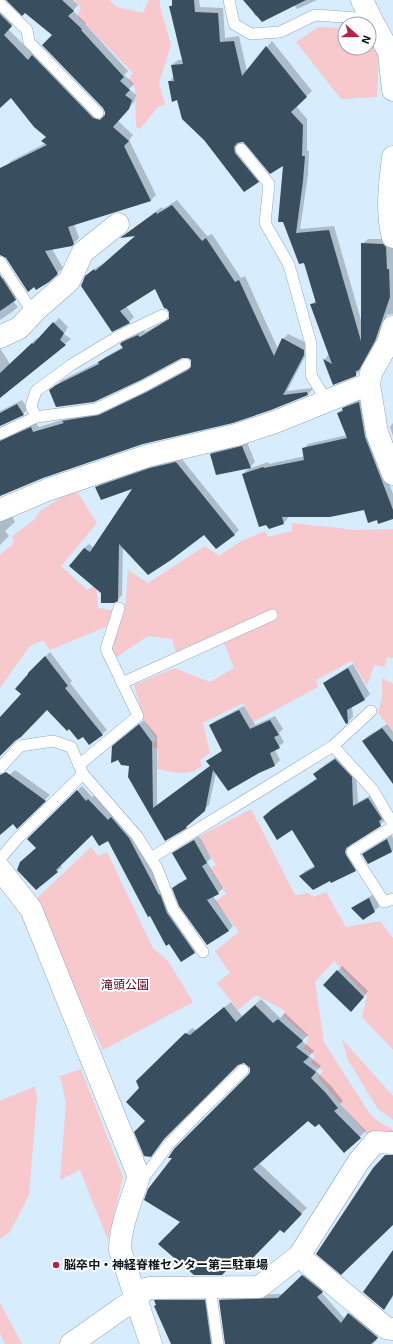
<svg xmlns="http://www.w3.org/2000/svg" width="393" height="1344" font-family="'Exo 2','Noto Sans JP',sans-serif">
	<rect width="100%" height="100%" fill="#d7ecfc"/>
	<!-- green -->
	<g fill="#f7c9cd">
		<path d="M 74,0 L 109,0 L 117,7 L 143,13 L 149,0 L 160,0 L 160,6 L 171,45 L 159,83 L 165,104 L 158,107 L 140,129 L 136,127 L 135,87 L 128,80 L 133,73 L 77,16 L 81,8 Z"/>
		<path d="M 318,27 L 345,28 L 345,48 L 369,48 L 369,42 L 379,55 L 377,97 L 341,99 L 296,42 Z"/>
		<path d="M 68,493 L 78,493 L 97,523 L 61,566 L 87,590 L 96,585 L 98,608 L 113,610 L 106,627 L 50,650 L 43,640 L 29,647 L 0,688 L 0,555 L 14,543 L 12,536 L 34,520 L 40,511 Z"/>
		<path d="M 292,523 L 356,530 L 393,529 L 393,658 L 387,657 L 385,667 L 374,665 L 367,686 L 352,661 L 316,680 L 318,687 L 253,722 L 243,703 L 203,723 L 210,753 L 200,760 L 202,766 C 189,777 172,772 157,769 L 158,749 L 147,745 L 157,740 L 144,720 L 134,685 L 174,668 L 210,682 L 234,668 L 220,633 L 176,652 L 172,639 L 148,636 L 117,657 L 111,649 L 125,609 L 128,570 L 148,583 L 205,546 L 219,556 L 241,541 L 265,531 L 268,537 L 292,531 Z"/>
		<path d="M 382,678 L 393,684 L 393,732 L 378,713 L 382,697 Z"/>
		<path d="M 251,809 L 295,895 L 308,893 L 313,897 L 326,892 L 346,927 L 380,921 L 393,938 L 393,1050 L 362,1017 L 367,996 L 334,961 L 315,982 L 324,1042 L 370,1114 L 379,1122 L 393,1130 L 393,1141 L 368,1136 L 318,1077 L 323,1071 L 311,1063 L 315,1056 L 303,1048 L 306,1045 L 308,1037 L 283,1016 L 285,1011 L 256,995 L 238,1010 L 217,983 L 230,973 L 215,951 L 239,932 L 215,901 L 226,894 L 210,868 L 216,865 L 201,842 L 200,836 Z"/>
		<path d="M 91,847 L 98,856 L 107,852 L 153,948 L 168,961 L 193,1002 L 103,1050 L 34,901 Z"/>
		<path d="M 342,1039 L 393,1096 L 393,1120 L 378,1109 L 348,1060 Z"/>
		<path d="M 81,1069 L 123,1177 L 108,1240 L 80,1170 L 60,1180 L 66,1103 L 60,1076 Z"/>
		<path d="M 35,1086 L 37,1098 L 29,1195 L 10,1232 L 0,1239 L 0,1101 Z"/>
		<path d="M 0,1303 L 22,1344 L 5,1344 L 0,1333 Z"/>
	</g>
	<!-- shadow -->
	<g fill="#0003">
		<path d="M 7,0 L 73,0 L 78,5 L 73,11 L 86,23 L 85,24 L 128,71 L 124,75 L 134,84 L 129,89 L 136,95 L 134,102 L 118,121 L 133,135 L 129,140 L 156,195 L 151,200 L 74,224 L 79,238 L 71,246 L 52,249 L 63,268 L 49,281 L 0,234 L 0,173 L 11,161 L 46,143 L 47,136 L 11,96 L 0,97 L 0,4 L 17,20 L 8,29 L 34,55 L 38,51 L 102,115 L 106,114 L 104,108 L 53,35 L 25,11 Z"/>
		<path d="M 172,0 L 199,0 L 200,7 L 223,8 L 225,38 L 239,36 L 247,71 L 272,41 L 312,91 L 296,106 L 307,119 L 307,151 L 309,151 L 308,175 L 300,229 L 334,226 L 361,320 L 362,244 L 368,239 L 388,239 L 393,243 L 393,314 L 387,315 L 379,335 L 364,364 L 361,367 L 361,369 L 356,375 L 334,384 L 324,360 L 329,354 L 311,305 L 316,300 L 305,261 L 299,263 L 284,164 L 243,141 L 239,142 L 240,148 L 263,176 L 258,182 L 178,99 L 169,82 L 174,76 L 172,65 L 178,60 L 183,60 L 170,6 L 173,4 Z"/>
		<path d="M 247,0 L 317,0 L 297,9 L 294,5 L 255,16 Z"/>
		<path d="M 177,200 L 207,236 L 212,234 L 241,278 L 245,276 L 278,349 L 283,339 L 288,334 L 309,344 L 309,349 L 287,391 L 312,388 L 313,389 L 308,394 L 143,443 L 43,477 L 0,495 L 0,433 L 36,423 L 39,427 L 65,419 L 69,416 L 105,411 L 153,387 L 192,366 L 192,360 L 189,357 L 182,357 L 50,391 L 62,380 L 101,361 L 105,357 L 123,347 L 121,344 L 126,339 L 144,330 L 145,332 L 170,318 L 170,312 L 155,287 L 126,306 L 134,317 L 129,322 L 113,331 L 92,271 L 100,265 L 101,267 L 138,234 L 127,233 L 162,207 L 163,209 Z"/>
		<path d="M 8,274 L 21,294 L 13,301 L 18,307 L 12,312 L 0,320 L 0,280 Z"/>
		<path d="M 59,318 L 68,327 L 64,334 L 71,339 L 0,397 L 0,348 L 10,364 L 37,338 L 38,339 Z"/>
		<path d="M 363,398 L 370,432 L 393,494 L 393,518 L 377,519 L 365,509 L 288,516 L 288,518 L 284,523 L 269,528 L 243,474 L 250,467 L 211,454 L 216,449 L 247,442 L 255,462 L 248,469 L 268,462 L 269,464 L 305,456 L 303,449 L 308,444 L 347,435 L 338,413 L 348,404 Z"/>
		<path d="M 22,400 L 28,409 L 23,414 L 0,425 L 0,411 Z"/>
		<path d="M 393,423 L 393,436 L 390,427 Z"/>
		<path d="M 181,458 L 239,530 L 234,535 L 204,534 L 123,547 L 122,595 L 118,600 L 102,592 L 84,548 L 89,544 L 94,548 L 134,488 L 97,487 L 101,482 L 156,464 Z"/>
		<path d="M 0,516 L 12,516 L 15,522 L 5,531 L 9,536 L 0,545 Z"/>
		<path d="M 50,652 L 72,681 L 70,683 L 107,730 L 90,743 L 83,736 L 69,727 L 47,708 L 0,755 L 0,719 L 22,694 L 29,673 Z"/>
		<path d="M 353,664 L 370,694 L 365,699 L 352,706 L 353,717 L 347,723 L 324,684 L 329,679 Z"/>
		<path d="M 244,706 L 255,725 L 275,716 L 283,729 L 279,733 L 284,742 L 275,750 L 280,760 L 275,765 L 258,772 L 216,773 L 209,805 L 186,827 L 165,840 L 118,742 L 144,720 L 157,736 L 157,805 L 211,765 L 208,761 L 223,750 L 210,726 L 215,721 Z"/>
		<path d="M 387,724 L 393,732 L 393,780 L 363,741 L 368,736 Z"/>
		<path d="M 340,754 L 356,772 L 358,802 L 373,794 L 385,820 L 380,825 L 350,845 L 350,850 L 360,865 L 355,870 L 330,880 L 300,876 L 305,871 L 316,865 L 292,829 L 269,812 L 277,805 L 317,778 L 314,774 L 319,769 Z"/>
		<path d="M 15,770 L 50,795 L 17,827 L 13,823 L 0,833 L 0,783 Z"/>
		<path d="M 82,786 L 92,797 L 94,795 L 134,833 L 199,948 L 195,952 L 181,961 L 109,840 L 92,834 L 60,865 L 62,867 L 57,871 L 36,889 L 37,848 L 31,837 Z"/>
		<path d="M 392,835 L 393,839 L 393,850 L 392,851 L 363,854 L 368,850 Z"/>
		<path d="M 199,836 L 211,858 L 207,862 L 223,888 L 218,893 L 213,896 L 233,926 L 228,931 L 173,888 L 178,883 L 188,878 L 173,853 L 178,849 Z"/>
		<path d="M 374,894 L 379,907 L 374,911 L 352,908 L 357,904 Z"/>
		<path d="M 342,966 L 368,991 L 356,1006 L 338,971 Z"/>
		<path d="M 261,999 L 280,1018 L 285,1013 L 308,1035 L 302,1041 L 314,1051 L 309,1056 L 321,1066 L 316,1071 L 331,1086 L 343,1101 L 340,1104 L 366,1131 L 344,1152 L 319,1123 L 308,1119 L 259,1163 L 307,1208 L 283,1231 L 280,1228 L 241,1254 L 182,1222 L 173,1157 L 249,1076 L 251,1072 L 251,1067 L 245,1062 L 238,1064 L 170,1132 L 150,1156 L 147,1121 L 140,1088 L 143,1075 L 192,1028 L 197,1030 L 231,1002 L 242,1016 Z"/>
		<path d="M 393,1252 L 393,1297 L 384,1309 Z"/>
		<path d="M 308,1271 L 327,1287 L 321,1292 L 345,1319 L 354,1309 L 382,1332 L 376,1339 L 377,1340 L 373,1344 L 226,1344 L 220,1300 L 225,1295 L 284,1294 Z"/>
		<path d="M 159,1296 L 209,1296 L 218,1344 L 172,1344 L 155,1301 Z"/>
	</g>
	<!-- building -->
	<g fill="#394f60">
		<path d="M 6,0 L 62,0 L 74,11 L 68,16 L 82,29 L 81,30 L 124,77 L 120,81 L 130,90 L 125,95 L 132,100 L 129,109 L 113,127 L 129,141 L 124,146 L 151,201 L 68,227 L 74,244 L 72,246 L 45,251 L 58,274 L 49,282 L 36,290 L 34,287 L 28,292 L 6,258 L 0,255 L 0,168 L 47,145 L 41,141 L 46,137 L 34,127 L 11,98 L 0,108 L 0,14 L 12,26 L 4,35 L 28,60 L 32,55 L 93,118 L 100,120 L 105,115 L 105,112 L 103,108 L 42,45 L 52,35 L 25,13 L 22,16 Z"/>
		<path d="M 172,0 L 194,0 L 195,12 L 218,13 L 220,42 L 234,41 L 242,76 L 266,46 L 307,97 L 291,112 L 303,125 L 302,156 L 305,156 L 303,181 L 296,233 L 329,230 L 361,341 L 361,243 L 383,244 L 386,247 L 387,269 L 389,269 L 390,297 L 375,341 L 359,370 L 356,371 L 356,376 L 333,385 L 323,359 L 332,364 L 310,304 L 316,303 L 304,263 L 299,264 L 283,222 L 278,222 L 283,166 L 270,174 L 246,145 L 243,142 L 237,143 L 234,147 L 235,153 L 259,182 L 244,192 L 204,140 L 182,119 L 177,100 L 172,102 L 168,81 L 174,81 L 171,65 L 183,64 L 169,6 L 172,6 Z"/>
		<path d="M 243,0 L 306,0 L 262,22 Z"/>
		<path d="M 172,205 L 202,241 L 206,238 L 235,282 L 239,280 L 274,356 L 282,338 L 304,350 L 304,355 L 283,395 L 307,392 L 308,395 L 271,410 L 233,423 L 143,444 L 43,478 L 0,496 L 0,441 L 31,427 L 33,432 L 64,423 L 62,421 L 99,415 L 147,392 L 188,370 L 191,367 L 191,360 L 188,358 L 182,358 L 141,380 L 94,402 L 56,407 L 49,390 L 56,385 L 99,364 L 98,362 L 123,348 L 120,344 L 122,342 L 138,335 L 140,337 L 169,319 L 169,312 L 167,309 L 164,308 L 155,289 L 120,311 L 130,323 L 112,332 L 81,286 L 85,276 L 94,269 L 95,271 L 135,236 L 120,238 L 156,212 L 157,214 Z"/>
		<path d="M 0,275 L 16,300 L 0,311 Z"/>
		<path d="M 53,322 L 64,333 L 60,340 L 66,345 L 0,398 L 0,373 L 32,343 L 33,344 Z"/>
		<path d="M 359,402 L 365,437 L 387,494 L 393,510 L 393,519 L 378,524 L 377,520 L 368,523 L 364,510 L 330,517 L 282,517 L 284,524 L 269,529 L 266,525 L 259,527 L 242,474 L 263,467 L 264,468 L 304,460 L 302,448 L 347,438 L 337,413 L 343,411 L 342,408 Z"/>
		<path d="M 17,404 L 24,415 L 0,426 L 0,413 Z"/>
		<path d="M 242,446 L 251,468 L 216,475 L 210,454 Z"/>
		<path d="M 176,462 L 235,535 L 216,549 L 204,535 L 171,560 L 148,575 L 119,544 L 118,601 L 114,603 L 101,603 L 101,593 L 69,566 L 84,548 L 90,552 L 132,489 L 101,500 L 95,487 L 150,468 Z"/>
		<path d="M 45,656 L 68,686 L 65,688 L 103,735 L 89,745 L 83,737 L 78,740 L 69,729 L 67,731 L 47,710 L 21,737 L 15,741 L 0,756 L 0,717 L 21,694 L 15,689 L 28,674 L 28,673 Z"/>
		<path d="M 348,668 L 365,700 L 347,710 L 348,723 L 346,724 L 323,683 Z"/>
		<path d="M 239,710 L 250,729 L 270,720 L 279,735 L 274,737 L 280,748 L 270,753 L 275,766 L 259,773 L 228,791 L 213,770 L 205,811 L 186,827 L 187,828 L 165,841 L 128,777 L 129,766 L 121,765 L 118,760 L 111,763 L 112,746 L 139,724 L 152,742 L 153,808 L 210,766 L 206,761 L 222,751 L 209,725 Z"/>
		<path d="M 382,728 L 393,742 L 393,784 L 362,741 Z"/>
		<path d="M 335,759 L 352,777 L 353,806 L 368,798 L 382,819 L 379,821 L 381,826 L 346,848 L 345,852 L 346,855 L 356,871 L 331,883 L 330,881 L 313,890 L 299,876 L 315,867 L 292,830 L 277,840 L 263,817 L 271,810 L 317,779 L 313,774 Z"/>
		<path d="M 6,772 L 46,801 L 17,829 L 13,824 L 0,835 L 0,775 Z"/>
		<path d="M 77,790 L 86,801 L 88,799 L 108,820 L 111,817 L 129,838 L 159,895 L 160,894 L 167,913 L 195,953 L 181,962 L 169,944 L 166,946 L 150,916 L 148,917 L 108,841 L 99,846 L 92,835 L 56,870 L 58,872 L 36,890 L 17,870 L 20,862 L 36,848 L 27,839 Z"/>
		<path d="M 387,839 L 392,852 L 368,864 L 362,854 Z"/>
		<path d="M 194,840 L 207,863 L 202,866 L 219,894 L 207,900 L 229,931 L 207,945 L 179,906 L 172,888 L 187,879 L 172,853 Z"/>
		<path d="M 369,898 L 375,912 L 363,920 L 351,908 Z"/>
		<path d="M 337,970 L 364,997 L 351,1012 L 323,985 Z"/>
		<path d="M 255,1005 L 273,1023 L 278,1019 L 303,1041 L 296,1047 L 309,1057 L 303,1062 L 316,1072 L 311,1078 L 325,1092 L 338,1108 L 334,1111 L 361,1138 L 344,1153 L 319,1124 L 315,1127 L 308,1121 L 253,1169 L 302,1214 L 284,1233 L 280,1230 L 248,1263 L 241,1256 L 222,1275 L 194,1275 L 158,1244 L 180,1222 L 144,1200 L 148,1189 L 172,1158 L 168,1158 L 174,1149 L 248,1075 L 250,1072 L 250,1068 L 244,1063 L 238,1065 L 164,1139 L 151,1157 L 144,1156 L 134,1132 L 145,1121 L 126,1102 L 139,1088 L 136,1081 L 185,1033 L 190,1035 L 224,1007 L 236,1022 Z"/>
		<path d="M 385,1155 L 393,1155 L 393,1225 L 341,1275 L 316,1254 L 373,1168 Z"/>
		<path d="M 393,1250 L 393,1295 L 384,1310 L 363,1292 Z"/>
		<path d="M 302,1275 L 323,1292 L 317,1297 L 341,1323 L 348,1313 L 378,1338 L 371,1344 L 225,1344 L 219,1300 L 278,1298 Z"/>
		<path d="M 154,1300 L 205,1300 L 211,1344 L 171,1344 L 154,1306 L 156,1305 Z"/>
	</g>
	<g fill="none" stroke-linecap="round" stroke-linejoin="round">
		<!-- lane casing -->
		<g stroke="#90a8bb" stroke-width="12">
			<g id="lane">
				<path d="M 229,0 L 234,24 L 251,34 L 280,32 L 315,15 L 371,19"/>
				<path d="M 0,4 L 27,30 L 29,42 L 98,113"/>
				<path d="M 241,149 L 269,184 L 265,223 L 289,265 L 311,344 L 311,375 L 327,402"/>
				<path d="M 0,262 L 33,313"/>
				<path d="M 36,417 L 31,406 L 36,391 L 71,365 L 119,336 L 163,315"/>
				<path d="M 0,434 L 36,417 L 96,409 L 144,386 L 185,364"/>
				<path d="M 122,683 L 272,615"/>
				<path d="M 333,746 L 373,790 L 393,824"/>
				<path d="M 79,765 L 138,716 L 106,649 L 119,608"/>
				<path d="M 0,768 L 20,746 L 53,741 L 71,747 L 83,774 L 137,836 L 157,868 L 173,909 L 203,952"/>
				<path d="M 393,827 L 352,852 L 384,902 L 393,899"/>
				<path d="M 151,858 L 333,746 L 371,711"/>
				<path d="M 0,859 L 17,839 L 83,774"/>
				<path d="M 139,1184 L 169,1144 L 200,1112 L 243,1070"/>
				<path d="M 210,1288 L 218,1344"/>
			</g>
		</g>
		<!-- street casing -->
		<g stroke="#90a8bb" stroke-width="23">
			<g id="street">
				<path d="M 362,0 L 371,19 L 389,52 L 393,90"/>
				<path d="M 393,157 C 390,183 386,212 393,237"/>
				<path d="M 393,327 L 388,343 L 371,373 L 369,384 L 377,433 L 393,474"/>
				<path d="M 0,337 L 19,328 L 37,309 L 69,281 L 83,252 L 118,224"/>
				<path d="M 0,510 L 47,490 L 147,456 L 236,435 L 275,422 L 369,384"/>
				<path d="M 0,869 L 31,909 L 137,1172 L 138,1179 C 131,1202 120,1226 120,1250 L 151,1344"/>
				<path d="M 299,1256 L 386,1328 L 393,1329"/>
				<path d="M 71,1344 L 122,1308 L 137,1299 L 145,1289 L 150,1288 L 259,1287 L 299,1256 L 359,1161 L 375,1142 L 393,1143"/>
			</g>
		</g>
		<!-- lane -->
		<use href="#lane" stroke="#fff" stroke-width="11"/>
		<!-- street -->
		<use href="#street" stroke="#fff" stroke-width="22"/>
	</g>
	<!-- markers -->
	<circle fill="#b52448" stroke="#fff" stroke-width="1.5" cx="56" cy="1265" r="4"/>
	<g text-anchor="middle" stroke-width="4" stroke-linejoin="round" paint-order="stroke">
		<!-- park labels -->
		<g font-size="12" fill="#57021b" stroke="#fff">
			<text x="125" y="989">滝頭公園</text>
		</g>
		<!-- poi labels -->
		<g font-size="12" font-weight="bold" fill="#0b141b" stroke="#fff" text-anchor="start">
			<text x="64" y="1269">脳卒中・神経脊椎センター第二駐車場</text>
		</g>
	</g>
	<!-- north arrow -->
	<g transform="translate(357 36) rotate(111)"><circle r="19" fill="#ffffff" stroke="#9da1a4"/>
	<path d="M0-3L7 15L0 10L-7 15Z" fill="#b52448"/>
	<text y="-6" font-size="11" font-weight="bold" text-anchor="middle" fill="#0b141b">N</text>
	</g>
</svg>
